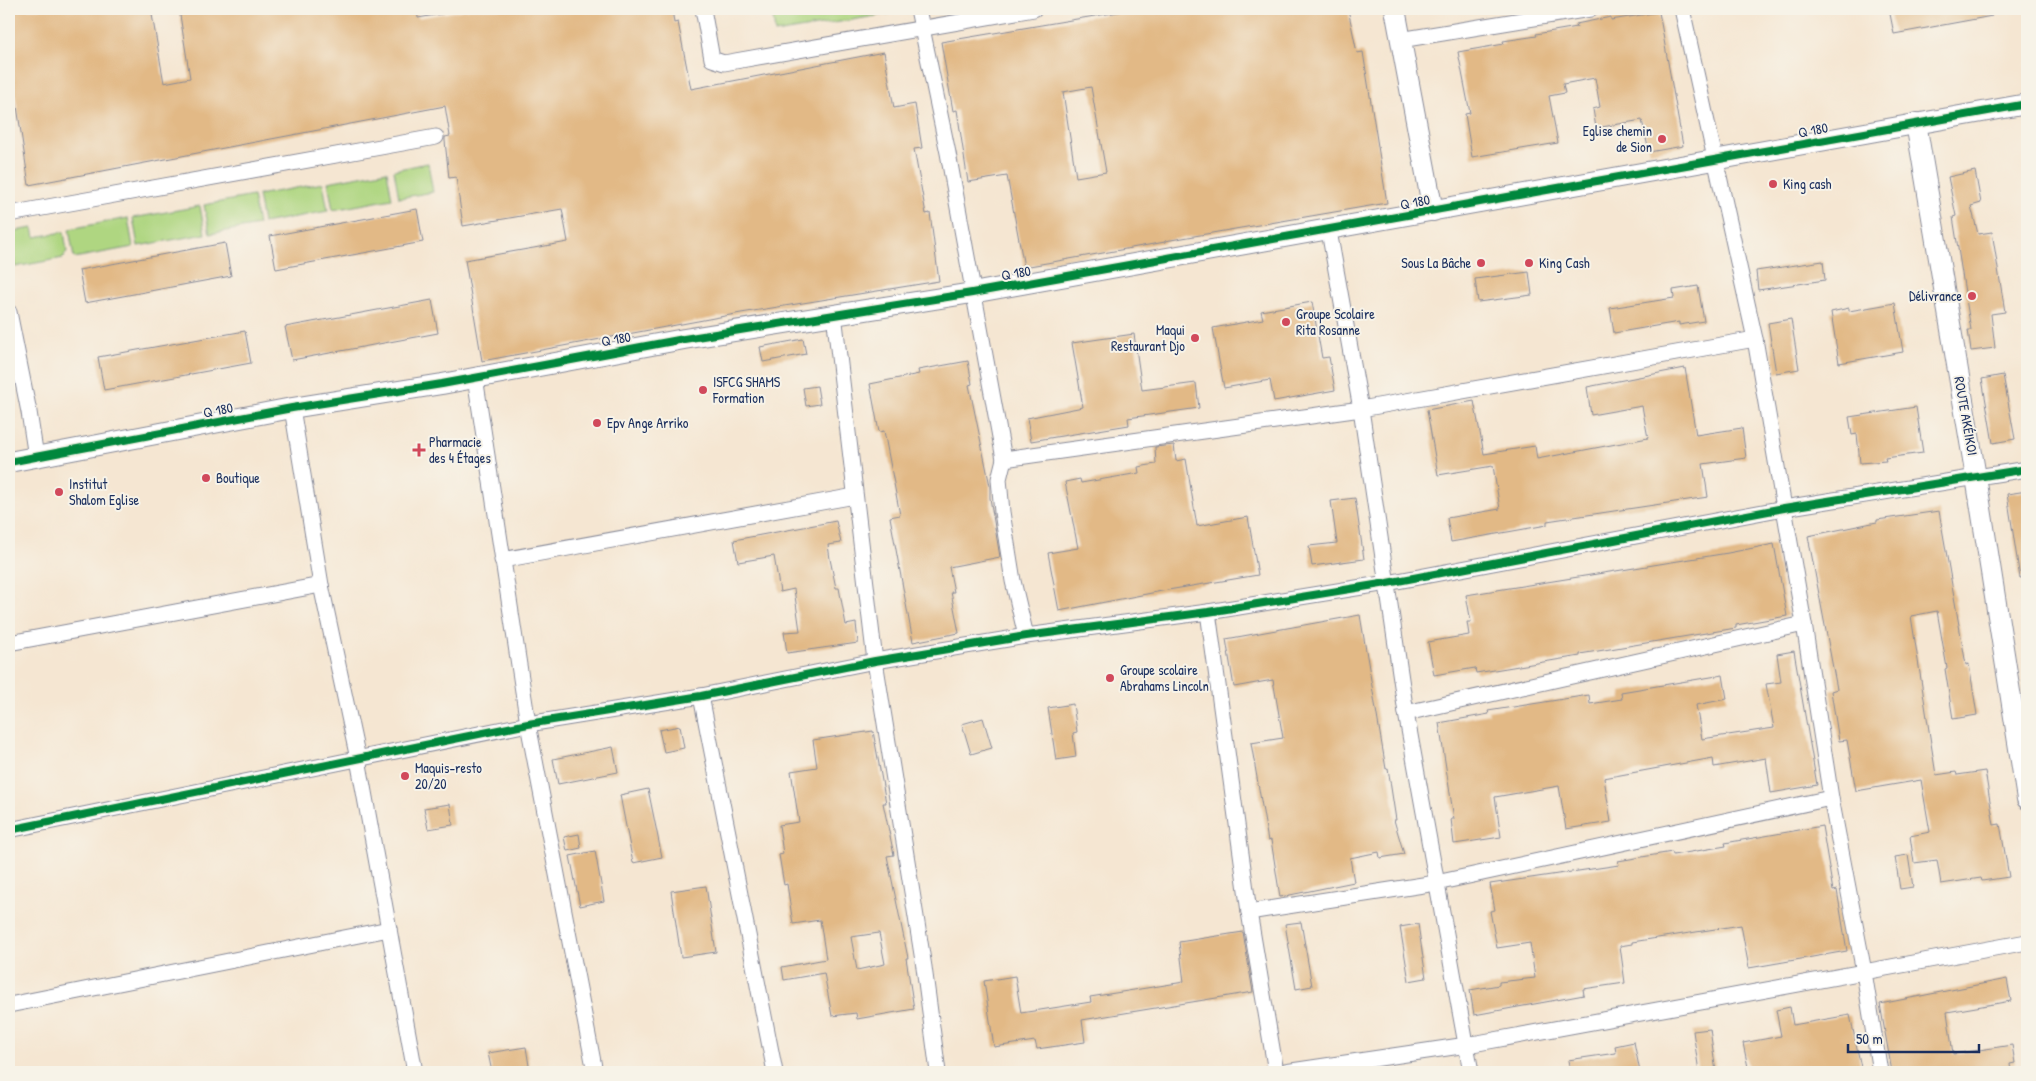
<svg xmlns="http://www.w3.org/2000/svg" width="2036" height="1081" font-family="'Patrick Hand',sans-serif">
	<rect width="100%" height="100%" fill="#f7f3e8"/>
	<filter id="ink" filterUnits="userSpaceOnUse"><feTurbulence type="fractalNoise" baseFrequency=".02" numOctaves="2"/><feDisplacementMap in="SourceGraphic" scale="10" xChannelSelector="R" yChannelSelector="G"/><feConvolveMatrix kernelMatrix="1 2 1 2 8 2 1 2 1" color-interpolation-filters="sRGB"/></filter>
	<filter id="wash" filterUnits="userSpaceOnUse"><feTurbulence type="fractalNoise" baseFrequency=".0096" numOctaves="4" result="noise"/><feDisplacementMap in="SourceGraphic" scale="20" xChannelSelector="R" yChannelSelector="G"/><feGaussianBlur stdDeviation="1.12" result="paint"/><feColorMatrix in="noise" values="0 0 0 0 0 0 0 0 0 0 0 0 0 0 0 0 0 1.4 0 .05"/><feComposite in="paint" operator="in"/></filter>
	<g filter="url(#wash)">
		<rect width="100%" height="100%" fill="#f5e6d2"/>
		<!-- green -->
		<g fill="#afd681" stroke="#658270">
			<path d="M 772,9 L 898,9 L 899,12 L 775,33 Z"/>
			<path d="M 428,163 L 433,192 L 399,198 L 394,170 Z"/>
			<path d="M 387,171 L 392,199 L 333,210 L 328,182 Z"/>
			<path d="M 323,183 L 328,211 L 263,223 L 258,195 Z"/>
			<path d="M 253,196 L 258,225 L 210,234 L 204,205 Z"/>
			<path d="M 200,206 L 205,234 L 138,246 L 133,218 Z"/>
			<path d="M 128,218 L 133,247 L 74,258 L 69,229 Z"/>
			<path d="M 33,228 L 35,237 L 64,232 L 67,251 L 63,258 L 15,267 L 9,232 Z"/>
		</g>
		<g id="blocks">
			<!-- building -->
			<g fill="#e2b986" fill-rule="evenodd">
				<path d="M 9,9 L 151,9 L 164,83 L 190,78 L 179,9 L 417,9 L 418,18 L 470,9 L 672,9 L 674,23 L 678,22 L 691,89 L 884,52 L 894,108 L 915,104 L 922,148 L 914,149 L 926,214 L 930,213 L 939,281 L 741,313 L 482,361 L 465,260 L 568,242 L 562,209 L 463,226 L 456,177 L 449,178 L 445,141 L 445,137 L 450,136 L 445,106 L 29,185 L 9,54 Z"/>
				<path d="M 1136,9 L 1348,9 L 1357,53 L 1363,52 L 1387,203 L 1165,241 L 1165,242 L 1024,267 L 1007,176 L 968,182 L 957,110 L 953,111 L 941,42 ZM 1091,87 L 1106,172 L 1076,177 L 1063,92 Z"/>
				<path d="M 1889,9 L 1991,9 L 1992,16 L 1894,34 Z"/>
				<path d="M 1659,12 L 1683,146 L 1649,152 L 1642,120 L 1596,128 L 1593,109 L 1600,107 L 1595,78 L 1563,84 L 1565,93 L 1549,96 L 1558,143 L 1472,157 L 1465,114 L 1470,113 L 1458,52 L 1504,44 L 1503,41 L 1537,36 L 1536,34 L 1577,27 L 1576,24 L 1611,17 L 1611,20 Z"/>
				<path d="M 1975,171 L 1981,203 L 1971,206 L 1978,234 L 1992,232 L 2005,312 L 1991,314 L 1995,348 L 1971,351 L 1968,330 L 1971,330 L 1953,217 L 1956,216 L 1948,177 Z"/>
				<path d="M 417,209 L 423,242 L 276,269 L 270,236 Z"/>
				<path d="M 225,243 L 231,276 L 85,303 L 79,270 Z"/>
				<path d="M 1823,261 L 1825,280 L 1758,290 L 1756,271 Z"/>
				<path d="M 1529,272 L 1532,295 L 1478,302 L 1475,279 Z"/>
				<path d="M 1698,286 L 1704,321 L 1679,325 L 1679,322 L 1614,333 L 1610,308 L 1674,298 L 1673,290 Z"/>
				<path d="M 432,300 L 438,333 L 292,360 L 285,327 Z"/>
				<path d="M 1312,302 L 1322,358 L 1329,357 L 1335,390 L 1274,401 L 1270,380 L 1224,388 L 1213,328 L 1263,319 L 1261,311 Z"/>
				<path d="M 1895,303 L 1903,352 L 1839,363 L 1831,312 L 1849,308 L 1849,311 Z"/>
				<path d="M 1791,319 L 1799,369 L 1776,373 L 1768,323 Z"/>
				<path d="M 245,331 L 251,363 L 104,390 L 98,357 Z"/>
				<path d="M 1134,334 L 1142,390 L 1196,383 L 1199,408 L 1128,418 L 1129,425 L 1031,441 L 1027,418 L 1083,407 L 1072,343 Z"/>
				<path d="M 803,339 L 806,354 L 763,362 L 760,347 Z"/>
				<path d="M 968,361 L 972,384 L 969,385 L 990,486 L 990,498 L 1000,557 L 949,567 L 954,592 L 951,592 L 959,633 L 913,642 L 890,517 L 900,515 L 884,431 L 879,432 L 870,384 L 919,374 L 918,370 Z"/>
				<path d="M 1685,368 L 1696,435 L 1742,428 L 1746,458 L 1703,464 L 1708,497 L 1547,521 L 1547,525 L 1451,542 L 1447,518 L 1500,509 L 1493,466 L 1438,475 L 1427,410 L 1474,401 L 1484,454 L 1535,446 L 1537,459 L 1648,438 L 1642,406 L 1591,415 L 1587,387 Z"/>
				<path d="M 2003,375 L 2015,439 L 1993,443 L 1982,379 Z"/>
				<path d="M 817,386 L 820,404 L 806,406 L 803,388 Z"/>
				<path d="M 1916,407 L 1923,453 L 1885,458 L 1886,461 L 1860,463 L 1857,434 L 1852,435 L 1849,417 Z"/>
				<path d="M 1174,445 L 1176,461 L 1186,459 L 1197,526 L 1248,517 L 1258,575 L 1162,591 L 1059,611 L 1048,553 L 1078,548 L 1065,482 L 1080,479 L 1081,483 L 1139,473 L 1138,467 L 1156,464 L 1155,447 Z"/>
				<path d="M 2027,491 L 2027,577 L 2020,578 L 2007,494 Z"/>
				<path d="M 1355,498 L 1364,559 L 1312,566 L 1309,546 L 1337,543 L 1331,501 Z"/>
				<path d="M 1939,511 L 1966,665 L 1969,664 L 1977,715 L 1953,719 L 1945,669 L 1947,668 L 1937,611 L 1911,616 L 1936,775 L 1956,772 L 1957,775 L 1985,771 L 1994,825 L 2000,824 L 2009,877 L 1982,881 L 1981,878 L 1941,884 L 1937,860 L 1914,863 L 1910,836 L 1930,832 L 1921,780 L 1856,791 L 1847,740 L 1839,741 L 1831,691 L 1837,689 L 1808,536 L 1877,522 L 1877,520 Z"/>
				<path d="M 836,521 L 841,543 L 828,545 L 830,559 L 836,588 L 839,588 L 846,625 L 856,623 L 858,643 L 787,653 L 784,632 L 800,631 L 794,589 L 780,592 L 774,556 L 738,562 L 734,540 Z"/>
				<path d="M 1774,544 L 1787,616 L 1736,625 L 1736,628 L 1580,654 L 1580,656 L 1476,673 L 1475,668 L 1434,675 L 1428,642 L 1469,635 L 1467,622 L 1471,622 L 1466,595 L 1728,553 Z"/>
				<path d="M 1360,615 L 1386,769 L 1388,768 L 1396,820 L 1394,820 L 1404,854 L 1380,858 L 1379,852 L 1350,858 L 1354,882 L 1280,897 L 1271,840 L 1268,841 L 1251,743 L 1283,738 L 1273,680 L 1234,687 L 1226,639 Z"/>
				<path d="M 1794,651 L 1817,785 L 1771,793 L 1766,758 L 1714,767 L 1713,758 L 1604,778 L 1611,822 L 1566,829 L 1559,786 L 1495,797 L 1501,837 L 1454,844 L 1451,819 L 1454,819 L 1439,723 L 1489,714 L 1488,711 L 1589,695 L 1590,704 L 1622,699 L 1621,692 L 1723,675 L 1727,699 L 1696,705 L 1702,739 L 1774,728 L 1766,684 L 1781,682 L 1777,654 Z"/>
				<path d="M 1073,704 L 1077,732 L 1073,733 L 1076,757 L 1056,760 L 1048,708 Z"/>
				<path d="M 983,718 L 992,748 L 971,754 L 962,724 Z"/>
				<path d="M 680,726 L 684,748 L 664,752 L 659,730 Z"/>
				<path d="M 873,731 L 886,803 L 883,803 L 894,855 L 887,856 L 908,958 L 906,958 L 914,1009 L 857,1019 L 856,1013 L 832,1016 L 824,973 L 784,980 L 782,967 L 826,959 L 820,920 L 793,924 L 787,884 L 784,885 L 779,855 L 783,854 L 779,825 L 799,822 L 791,771 L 817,767 L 813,740 ZM 879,933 L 885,964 L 857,970 L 851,937 Z"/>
				<path d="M 613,747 L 618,772 L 558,784 L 553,759 Z"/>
				<path d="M 648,789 L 662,857 L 633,863 L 620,795 Z"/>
				<path d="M 450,804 L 453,825 L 428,829 L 424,808 Z"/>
				<path d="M 1822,826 L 1833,891 L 1837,890 L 1847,951 L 1749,968 L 1741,925 L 1632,942 L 1632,944 L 1620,946 L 1625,983 L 1583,989 L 1584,995 L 1474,1015 L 1470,990 L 1499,985 L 1499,982 L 1535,978 L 1530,943 L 1497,948 L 1490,911 L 1495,910 L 1490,884 L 1619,865 L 1618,861 L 1672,852 L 1673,855 L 1726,846 L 1725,843 Z"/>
				<path d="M 579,834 L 581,848 L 567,851 L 564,837 Z"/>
				<path d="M 595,851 L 604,901 L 580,906 L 570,856 Z"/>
				<path d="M 1908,855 L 1913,887 L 1900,889 L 1895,857 Z"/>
				<path d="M 706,886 L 716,952 L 681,957 L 671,891 Z"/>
				<path d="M 1301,922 L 1312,986 L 1296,989 L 1285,924 Z"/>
				<path d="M 1418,924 L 1426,978 L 1409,981 L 1400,927 Z"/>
				<path d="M 1243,932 L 1253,992 L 1082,1020 L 1085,1042 L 1037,1049 L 1035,1041 L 994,1047 L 984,981 L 1015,976 L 1021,1013 L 1091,1002 L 1090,997 L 1184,982 L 1179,942 Z"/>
				<path d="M 2007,979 L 2011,1001 L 1947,1012 L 1953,1054 L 2012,1045 L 2015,1063 L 2010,1064 L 2011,1072 L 1892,1072 L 1880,1004 Z"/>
				<path d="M 1790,1007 L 1793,1025 L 1850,1015 L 1862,1072 L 1749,1072 L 1743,1043 L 1781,1036 L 1776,1010 Z"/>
				<path d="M 1710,1029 L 1716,1072 L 1699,1072 L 1693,1031 Z"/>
				<path d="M 1634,1042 L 1640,1072 L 1570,1072 L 1568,1060 L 1616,1053 L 1615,1046 Z"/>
				<path d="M 526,1047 L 530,1072 L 492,1072 L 488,1053 Z"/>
			</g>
		</g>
	</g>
	<g filter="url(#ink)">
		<use href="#blocks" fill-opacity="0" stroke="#888a98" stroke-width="1"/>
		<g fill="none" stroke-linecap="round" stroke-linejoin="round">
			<!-- street casing -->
			<g stroke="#888a98" stroke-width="17">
				<g id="street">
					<path d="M 703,9 L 712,59 L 724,63 L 1034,9"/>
					<path d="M 918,9 L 948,153 L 1004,459 L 999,479 L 1002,512 L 1013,581 L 1026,636"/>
					<path d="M 1682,9 L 1755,339 L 1804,624 L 1831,798 L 1864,972 L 1880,1072"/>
					<path d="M 1400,40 L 1590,9"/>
					<path d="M 9,214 L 436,137"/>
					<path d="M 1329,231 L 1361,409 L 1406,713 L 1471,1072"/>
					<path d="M 9,312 L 29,412 L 36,457"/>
					<path d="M 834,314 L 875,661 L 924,967 L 938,1072"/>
					<path d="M 475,377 L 528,724 L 595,1072"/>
					<path d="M 292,408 L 321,585 L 358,759 L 415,1072"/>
					<path d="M 1004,459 L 1361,409 L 1755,339"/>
					<path d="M 502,560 L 855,496"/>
					<path d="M 1208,612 L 1249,912 L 1276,1072"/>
					<path d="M 9,643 L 321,585"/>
					<path d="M 701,696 L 775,1072"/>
					<path d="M 1406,713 L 1804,624"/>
					<path d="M 9,830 L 528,724 L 701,696 L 875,661 L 1026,636 L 1208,612 L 1387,583 L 1784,508 L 2027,469"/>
					<path d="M 1249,912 L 1436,883 L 1831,798"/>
					<path d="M 9,1005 L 389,929"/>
					<path d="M 1285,1072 L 1467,1045 L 2027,942"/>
				</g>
			</g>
			<!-- secondary casing -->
			<g stroke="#888a98" stroke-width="22">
				<g id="secondary">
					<path d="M 1395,9 L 1433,211"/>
					<path d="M 1916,123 L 1976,477 L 2027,799"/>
					<path d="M 9,462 L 292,408 L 442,384 L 684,339 L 972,293 L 2027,104"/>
				</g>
			</g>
			<!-- street -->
			<use href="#street" stroke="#fff" stroke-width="15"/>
			<!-- secondary -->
			<use href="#secondary" stroke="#fff" stroke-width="20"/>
			<!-- cycleway casing -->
			<g stroke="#f7f3e8" stroke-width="11">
				<g id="cycleway">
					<path d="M 9,462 L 292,408 L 442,384 L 684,339 L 972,293 L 2027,104"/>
					<path d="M 9,830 L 528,724 L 701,696 L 875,661 L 1026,636 L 1208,612 L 1387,583 L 1784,508 L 2027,469"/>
				</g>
			</g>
			<!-- cycleway -->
			<use href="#cycleway" stroke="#00873e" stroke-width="8"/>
		</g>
	</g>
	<!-- markers -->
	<g fill="#d1495b" stroke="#f7f3e8" stroke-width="2">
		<circle cx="1662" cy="139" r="5"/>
		<circle cx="1773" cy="184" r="5"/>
		<circle cx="1481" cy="263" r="5"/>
		<circle cx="1529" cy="263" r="5"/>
		<circle cx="1972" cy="296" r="5"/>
		<circle cx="1286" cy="322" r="5"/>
		<circle cx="1195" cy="338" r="5"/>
		<circle cx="703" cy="390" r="5"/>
		<circle cx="597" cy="423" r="5"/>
		<path d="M416.5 442.5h5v5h5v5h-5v5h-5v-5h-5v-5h5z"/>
		<circle cx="206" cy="478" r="5"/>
		<circle cx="59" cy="492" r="5"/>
		<circle cx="1110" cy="678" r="5"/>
		<circle cx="405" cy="776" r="5"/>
	</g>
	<g text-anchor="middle" stroke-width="4" stroke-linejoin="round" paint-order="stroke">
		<!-- street labels -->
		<g font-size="14" fill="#1b2f5e" stroke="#f7f3e8">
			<text transform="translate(1813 130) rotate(-11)" y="5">Q 180</text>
			<text transform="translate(1415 202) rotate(-11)" y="5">Q 180</text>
			<text transform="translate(1016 273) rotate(-10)" y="5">Q 180</text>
			<text transform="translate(616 339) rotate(-10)" y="5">Q 180</text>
			<text transform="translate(218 410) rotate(-11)" y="5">Q 180</text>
			<text transform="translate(1966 416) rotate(80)" y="5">ROUTE AKÉIKOI</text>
		</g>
		<!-- poi labels -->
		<g font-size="14" fill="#1b2f5e" stroke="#f7f3e8" text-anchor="start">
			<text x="1652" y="136" text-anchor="end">Eglise chemin<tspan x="1652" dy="16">de Sion</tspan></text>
			<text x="1783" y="189">King cash</text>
			<text x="1471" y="268" text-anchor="end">Sous La Bâche</text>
			<text x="1539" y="268">King Cash</text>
			<text x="1962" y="301" text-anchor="end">Délivrance</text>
			<text x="1296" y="319">Groupe Scolaire<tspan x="1296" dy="16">Rita Rosanne</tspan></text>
			<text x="1185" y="335" text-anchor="end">Maqui<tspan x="1185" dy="16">Restaurant Djo</tspan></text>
			<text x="713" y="387">ISFCG SHAMS<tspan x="713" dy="16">Formation</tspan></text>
			<text x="607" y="428">Epv Ange Arriko</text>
			<text x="429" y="447">Pharmacie<tspan x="429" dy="16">des 4 Étages</tspan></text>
			<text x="216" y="483">Boutique</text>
			<text x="69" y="489">Institut<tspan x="69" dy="16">Shalom Eglise</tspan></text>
			<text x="1120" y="675">Groupe scolaire<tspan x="1120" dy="16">Abrahams Lincoln</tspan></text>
			<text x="415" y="773">Maquis-resto<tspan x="415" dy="16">20/20</tspan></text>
		</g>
	</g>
	<!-- margin -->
	<rect width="2036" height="1081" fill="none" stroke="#f7f3e8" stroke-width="30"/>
	<!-- scale -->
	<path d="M1848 1044v8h131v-8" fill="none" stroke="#1b2f5e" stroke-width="2.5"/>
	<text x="1856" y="1044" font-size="15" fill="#1b2f5e" stroke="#f7f3e8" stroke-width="4" paint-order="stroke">50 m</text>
</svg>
